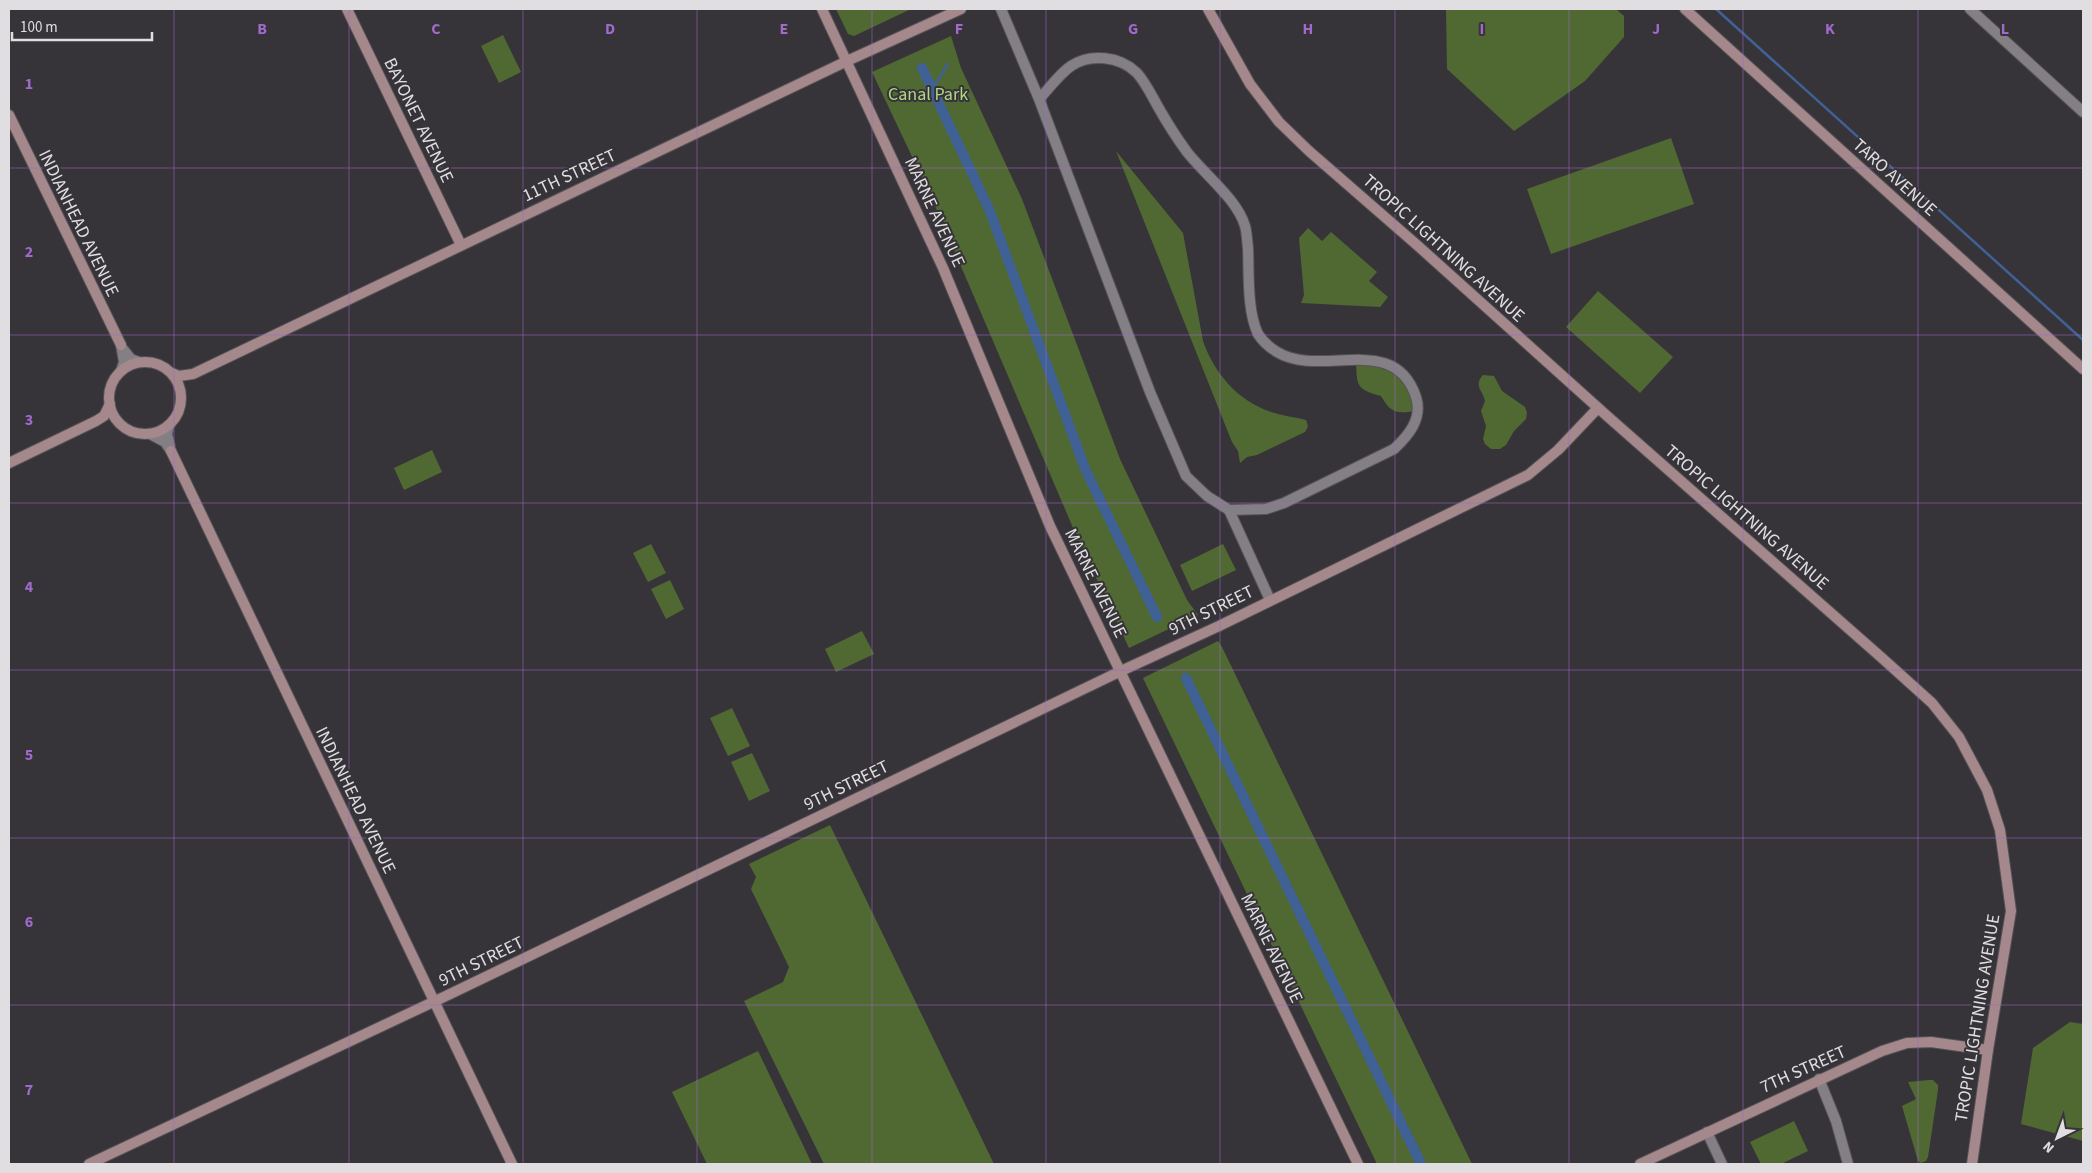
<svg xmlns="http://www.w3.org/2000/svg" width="2092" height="1173" font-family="'Source Sans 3',sans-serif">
	<rect width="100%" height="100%" fill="#373439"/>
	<!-- green -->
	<g fill="#506932">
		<path d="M 836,9 L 911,9 L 854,36 L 848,34 Z"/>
		<path d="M 1446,9 L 1616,9 L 1624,16 L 1624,37 L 1585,81 L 1514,131 L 1447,69 Z"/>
		<path d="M 503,35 L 521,72 L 499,83 L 481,46 Z"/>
		<path d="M 951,36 L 961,68 L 1022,199 L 1120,459 L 1187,600 L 1198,615 L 1129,648 L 1077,537 L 933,201 L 872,72 Z"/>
		<path d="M 1671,138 L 1694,204 L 1551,254 L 1527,189 Z"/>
		<path d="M 1116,151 L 1183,233 L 1203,341 C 1214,373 1238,401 1271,412 C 1283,416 1295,417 1306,420 L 1308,426 L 1305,432 L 1257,455 L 1247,457 L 1240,463 L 1238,451 L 1232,442 Z"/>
		<path d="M 1308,228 L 1322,241 L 1331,232 L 1377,272 L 1369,281 L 1388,297 L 1380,307 L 1301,303 L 1304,295 L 1299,238 Z"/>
		<path d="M 1598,291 L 1673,357 L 1640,393 L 1566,327 Z"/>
		<path d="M 1356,360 L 1397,368 L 1418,411 C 1397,413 1392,415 1381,396 C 1355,389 1357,385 1356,360 Z"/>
		<path d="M 1483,375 L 1494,376 L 1502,391 L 1525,407 L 1527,413 L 1526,419 L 1514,431 L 1506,445 L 1500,449 L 1491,449 L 1485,444 L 1483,439 L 1486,426 L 1481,411 L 1485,401 C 1483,390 1473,386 1483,375 Z"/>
		<path d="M 432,450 L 442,472 L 404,490 L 394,468 Z"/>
		<path d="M 651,544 L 666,573 L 648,582 L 633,553 Z"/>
		<path d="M 1223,544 L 1236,570 L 1192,591 L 1180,565 Z"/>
		<path d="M 670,580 L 684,609 L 666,619 L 651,589 Z"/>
		<path d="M 862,631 L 874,654 L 836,672 L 825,649 Z"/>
		<path d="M 1218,641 L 1222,647 L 1472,1164 L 1377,1164 L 1143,678 Z"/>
		<path d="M 732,708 L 750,746 L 728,756 L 710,718 Z"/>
		<path d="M 752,753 L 770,791 L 749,801 L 731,762 Z"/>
		<path d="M 830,825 L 994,1164 L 824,1164 L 744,1001 L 783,982 L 789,967 L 751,889 L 756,877 L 749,864 Z"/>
		<path d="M 2070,1022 L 2083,1024 L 2083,1141 L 2021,1124 L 2033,1048 Z"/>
		<path d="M 758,1051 L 812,1164 L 707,1164 L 672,1092 Z"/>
		<path d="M 1929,1080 L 1933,1080 L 1938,1085 L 1938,1090 L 1928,1157 L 1926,1161 L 1921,1163 L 1918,1161 L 1902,1106 L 1916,1099 L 1908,1082 Z"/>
		<path d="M 1794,1121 L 1808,1151 L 1781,1164 L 1761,1164 L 1750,1142 Z"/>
	</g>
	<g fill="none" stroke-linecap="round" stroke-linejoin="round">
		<!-- stream -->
		<g stroke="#406195" stroke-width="2.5">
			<path d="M 1716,9 L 2083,340"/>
			<path d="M 932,90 L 948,64"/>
		</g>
		<!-- canal -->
		<g stroke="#406195" stroke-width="10">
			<path d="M 922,68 L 989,209 L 1086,471 L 1157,617"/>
			<path d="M 1186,678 L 1421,1164"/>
		</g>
		<!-- street casing -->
		<g stroke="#555256" stroke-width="12">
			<g id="street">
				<path d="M 1001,9 L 1039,99 L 1150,392 L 1186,476 L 1207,496 L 1229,510 L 1266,509 L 1284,503 L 1394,449 C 1408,436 1423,419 1416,397 C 1394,331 1322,379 1277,352 C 1269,347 1263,342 1258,334 C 1247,311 1249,274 1248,248 C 1247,241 1247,233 1245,226 C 1237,199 1205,175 1187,152 C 1176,137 1166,121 1157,105 C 1151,94 1145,82 1137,73 C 1120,56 1090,53 1071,66 C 1059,74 1049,89 1039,99"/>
				<path d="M 1970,9 L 2083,112"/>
				<path d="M 121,345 L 124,362 L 121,371"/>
				<path d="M 123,349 L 131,359 L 139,362"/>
				<path d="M 169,425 L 167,434 L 170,447"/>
				<path d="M 150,434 L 165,442 L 171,451"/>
				<path d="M 1229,510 L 1270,600"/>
				<path d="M 1819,1079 L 1836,1121 L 1848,1164"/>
				<path d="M 1707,1132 L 1722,1164"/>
			</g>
		</g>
		<!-- secondary casing -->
		<g stroke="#555256" stroke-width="12">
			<g id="secondary">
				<path d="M 347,9 L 461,245"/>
				<path d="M 822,9 L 943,268 L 1050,526 L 1358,1164"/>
				<path d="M 1208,9 L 1250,84 L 1279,122 L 1309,151 L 1417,245 L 1606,415 L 1882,658 L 1932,703 L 1959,737 L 1987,790 L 2000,830 L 2011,911 L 1988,1050 L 1972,1164"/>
				<path d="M 1685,9 L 2083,369"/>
				<path d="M 9,115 L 121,345"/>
				<circle cx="145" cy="398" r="36"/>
				<path d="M 172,373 L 179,376 L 193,374 L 847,61 L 961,9"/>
				<path d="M 171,451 L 512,1164"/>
				<path d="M 9,463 L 96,421 L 104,416 L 110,404"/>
				<path d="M 89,1164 L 448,995 L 1121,671 L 1219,626 L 1528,475 L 1558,450 L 1598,408"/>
				<path d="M 1640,1164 L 1882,1051 L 1907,1043 L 1931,1042 L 1988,1050"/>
			</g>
		</g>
		<!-- street -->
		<use href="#street" stroke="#837f85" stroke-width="10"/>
		<!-- secondary -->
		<use href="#secondary" stroke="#a5888b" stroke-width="10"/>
	</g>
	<!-- grid -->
	<path fill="none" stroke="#9f6acb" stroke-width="1" stroke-opacity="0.55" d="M 174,9 L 174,1164M 349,9 L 349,1164M 523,9 L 523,1164M 697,9 L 697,1164M 872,9 L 872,1164M 1046,9 L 1046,1164M 1220,9 L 1220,1164M 1395,9 L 1395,1164M 1569,9 L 1569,1164M 1743,9 L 1743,1164M 1918,9 L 1918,1164M 9,168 L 2083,168M 9,335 L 2083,335M 9,503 L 2083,503M 9,670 L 2083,670M 9,838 L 2083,838M 9,1005 L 2083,1005"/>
	<g text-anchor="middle" stroke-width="4" stroke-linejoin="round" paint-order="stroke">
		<!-- park labels -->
		<g font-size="18" fill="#b0d982" stroke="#373439">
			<text x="928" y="100">Canal Park</text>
		</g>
		<!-- street labels -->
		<g font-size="18" fill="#e1dee2" stroke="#373439">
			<text transform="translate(419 120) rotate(64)" y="6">BAYONET AVENUE</text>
			<text transform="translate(569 175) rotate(-25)" y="6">11TH STREET</text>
			<text transform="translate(1895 177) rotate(42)" y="6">TARO AVENUE</text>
			<text transform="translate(935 212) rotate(65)" y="6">MARNE AVENUE</text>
			<text transform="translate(79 223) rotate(64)" y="6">INDIANHEAD AVENUE</text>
			<text transform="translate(1444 248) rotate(42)" y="6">TROPIC LIGHTNING AVENUE</text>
			<text transform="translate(1747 517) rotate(41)" y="6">TROPIC LIGHTNING AVENUE</text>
			<text transform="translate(1096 583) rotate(64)" y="6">MARNE AVENUE</text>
			<text transform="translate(1211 610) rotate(-26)" y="6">9TH STREET</text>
			<text transform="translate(846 785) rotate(-26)" y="6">9TH STREET</text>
			<text transform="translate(356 800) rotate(64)" y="6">INDIANHEAD AVENUE</text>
			<text transform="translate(1272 948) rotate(64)" y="6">MARNE AVENUE</text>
			<text transform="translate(481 961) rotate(-26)" y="6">9TH STREET</text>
			<text transform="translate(1977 1018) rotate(-81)" y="6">TROPIC LIGHTNING AVENUE</text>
			<text transform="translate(1803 1069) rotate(-24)" y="6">7TH STREET</text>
		</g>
	</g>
	<g font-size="16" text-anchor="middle" font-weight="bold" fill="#9f6acb" stroke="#373439" stroke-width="4" stroke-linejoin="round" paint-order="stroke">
		<text x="262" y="34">B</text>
		<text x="436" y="34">C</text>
		<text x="610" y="34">D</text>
		<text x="784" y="34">E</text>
		<text x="959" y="34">F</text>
		<text x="1133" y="34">G</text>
		<text x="1308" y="34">H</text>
		<text x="1482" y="34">I</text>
		<text x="1656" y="34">J</text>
		<text x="1830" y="34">K</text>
		<text x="2005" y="34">L</text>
		<text x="29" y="89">1</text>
		<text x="29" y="257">2</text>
		<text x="29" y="425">3</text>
		<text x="29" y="592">4</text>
		<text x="29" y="760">5</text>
		<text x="29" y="927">6</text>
		<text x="29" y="1095">7</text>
	</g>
	<!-- border -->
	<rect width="2092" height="1173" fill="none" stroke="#e1dee2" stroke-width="20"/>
	<!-- north arrow -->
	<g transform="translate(2057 1138) rotate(222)" stroke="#373439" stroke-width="4" paint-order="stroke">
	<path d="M0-4L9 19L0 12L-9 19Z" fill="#e1dee2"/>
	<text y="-8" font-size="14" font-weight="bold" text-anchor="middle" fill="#e1dee2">N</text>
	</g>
	<!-- scale -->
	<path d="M12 32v8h140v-8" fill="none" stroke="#e1dee2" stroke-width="2.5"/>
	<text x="20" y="32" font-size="15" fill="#e1dee2" stroke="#373439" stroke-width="4" paint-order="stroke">100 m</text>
</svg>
